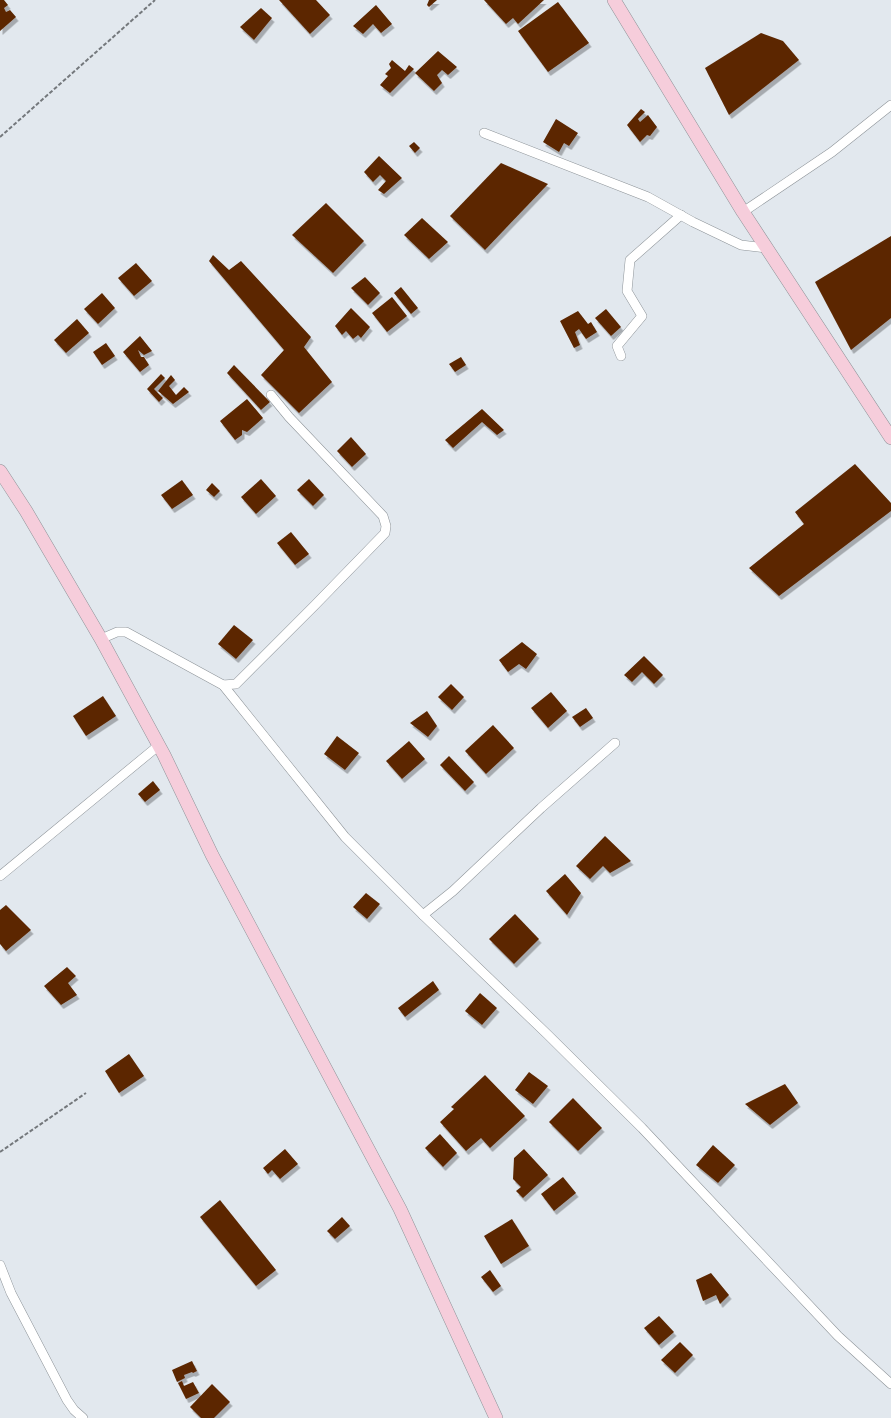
<svg xmlns="http://www.w3.org/2000/svg" width="891" height="1418" font-family="'Space Grotesk',sans-serif">
	<defs>
		<filter id="shadow"><feDropShadow dx="2.5" dy="4" stdDeviation="0" flood-color="#0004"/></filter>
	</defs>
	<rect width="100%" height="100%" fill="#e2e8ee"/>
	<!-- building -->
	<g fill="#5b2700" filter="url(#shadow)">
		<path d="M 0,0 L 4,0 L 8,5 L 4,8 L 6,12 L 10,10 L 16,17 L 0,31 Z"/>
		<path d="M 279,0 L 316,0 L 330,15 L 310,34 Z"/>
		<path d="M 429,0 L 437,0 L 429,7 L 427,5 Z"/>
		<path d="M 484,0 L 544,0 L 518,24 L 513,18 L 506,24 Z"/>
		<path d="M 558,2 L 589,43 L 548,72 L 518,31 Z"/>
		<path d="M 376,5 L 392,24 L 381,33 L 373,24 L 363,34 L 353,26 Z"/>
		<path d="M 261,8 L 272,18 L 254,40 L 240,27 Z"/>
		<path d="M 761,33 L 783,41 L 799,60 L 729,115 L 705,68 Z"/>
		<path d="M 438,51 L 457,67 L 448,75 L 442,70 L 437,75 L 442,83 L 434,91 L 415,73 Z"/>
		<path d="M 392,60 L 405,71 L 409,65 L 414,69 L 390,93 L 380,85 L 388,76 L 385,74 L 391,68 L 389,64 Z"/>
		<path d="M 641,109 L 645,112 L 638,119 L 640,122 L 648,115 L 657,127 L 650,136 L 647,135 L 640,142 L 627,125 Z"/>
		<path d="M 556,119 L 578,133 L 569,146 L 564,143 L 559,152 L 543,142 Z"/>
		<path d="M 414,142 L 420,148 L 415,153 L 409,146 Z"/>
		<path d="M 379,156 L 402,178 L 384,194 L 378,190 L 386,181 L 380,175 L 373,182 L 364,172 Z"/>
		<path d="M 501,163 L 548,184 L 485,250 L 450,216 Z"/>
		<path d="M 326,203 L 364,241 L 333,273 L 292,235 Z"/>
		<path d="M 422,218 L 448,242 L 429,259 L 404,235 Z"/>
		<path d="M 891,236 L 891,318 L 851,350 L 815,282 Z"/>
		<path d="M 213,255 L 229,270 L 241,261 L 311,337 L 304,347 L 332,382 L 299,413 L 261,375 L 284,350 L 209,261 Z"/>
		<path d="M 136,263 L 152,281 L 134,296 L 118,278 Z"/>
		<path d="M 365,277 L 380,293 L 368,305 L 351,288 Z"/>
		<path d="M 401,287 L 418,308 L 411,314 L 394,293 Z"/>
		<path d="M 102,293 L 115,308 L 98,324 L 84,309 Z"/>
		<path d="M 392,297 L 407,316 L 387,332 L 372,313 Z"/>
		<path d="M 351,308 L 370,327 L 361,338 L 358,335 L 353,339 L 346,331 L 342,335 L 335,326 Z"/>
		<path d="M 606,309 L 621,327 L 611,336 L 595,318 Z"/>
		<path d="M 578,311 L 588,324 L 591,322 L 597,332 L 586,339 L 579,329 L 575,332 L 580,345 L 574,348 L 560,321 Z"/>
		<path d="M 77,319 L 89,333 L 66,353 L 54,340 Z"/>
		<path d="M 140,336 L 152,351 L 144,355 L 138,350 L 141,357 L 144,357 L 149,365 L 140,372 L 123,352 Z"/>
		<path d="M 106,343 L 115,356 L 102,365 L 93,352 Z"/>
		<path d="M 461,357 L 466,365 L 455,372 L 449,364 Z"/>
		<path d="M 234,365 L 270,402 L 261,410 L 227,373 Z"/>
		<path d="M 161,374 L 165,378 L 154,389 L 163,398 L 159,402 L 147,389 Z"/>
		<path d="M 171,375 L 175,380 L 169,386 L 176,395 L 184,387 L 189,392 L 173,404 L 158,391 Z"/>
		<path d="M 247,399 L 263,418 L 247,432 L 242,430 L 242,435 L 235,440 L 220,421 Z"/>
		<path d="M 482,409 L 504,430 L 497,435 L 482,422 L 453,448 L 445,440 Z"/>
		<path d="M 351,437 L 366,454 L 352,467 L 337,451 Z"/>
		<path d="M 855,464 L 891,503 L 891,511 L 779,596 L 749,568 L 804,524 L 795,512 Z"/>
		<path d="M 261,479 L 276,496 L 256,514 L 241,497 Z"/>
		<path d="M 309,479 L 324,495 L 313,506 L 297,490 Z"/>
		<path d="M 182,480 L 193,495 L 172,509 L 161,495 Z"/>
		<path d="M 212,483 L 220,491 L 214,497 L 206,490 Z"/>
		<path d="M 291,532 L 309,554 L 295,565 L 277,543 Z"/>
		<path d="M 234,625 L 253,640 L 236,659 L 218,644 Z"/>
		<path d="M 522,642 L 537,654 L 526,669 L 519,664 L 508,672 L 499,660 Z"/>
		<path d="M 644,656 L 663,675 L 654,684 L 642,672 L 632,682 L 624,675 Z"/>
		<path d="M 451,684 L 464,697 L 452,710 L 438,697 Z"/>
		<path d="M 551,692 L 567,711 L 548,728 L 531,708 Z"/>
		<path d="M 103,696 L 116,716 L 86,736 L 73,716 Z"/>
		<path d="M 586,708 L 593,718 L 580,727 L 572,717 Z"/>
		<path d="M 427,711 L 437,726 L 428,737 L 410,723 Z"/>
		<path d="M 493,725 L 514,748 L 486,774 L 465,751 Z"/>
		<path d="M 337,736 L 359,753 L 345,770 L 324,754 Z"/>
		<path d="M 409,741 L 425,759 L 402,779 L 386,761 Z"/>
		<path d="M 449,756 L 474,782 L 465,791 L 440,765 Z"/>
		<path d="M 153,781 L 160,790 L 145,802 L 138,794 Z"/>
		<path d="M 605,836 L 631,861 L 610,873 L 603,866 L 590,879 L 576,866 Z"/>
		<path d="M 565,874 L 581,893 L 567,915 L 546,891 Z"/>
		<path d="M 366,893 L 380,904 L 367,919 L 353,907 Z"/>
		<path d="M 6,905 L 31,930 L 6,951 L 0,944 L 0,910 Z"/>
		<path d="M 515,914 L 539,939 L 514,964 L 489,939 Z"/>
		<path d="M 67,967 L 76,976 L 68,983 L 77,995 L 61,1005 L 44,986 Z"/>
		<path d="M 433,981 L 439,990 L 405,1017 L 398,1008 Z"/>
		<path d="M 480,993 L 497,1008 L 482,1025 L 465,1011 Z"/>
		<path d="M 129,1054 L 144,1076 L 119,1093 L 105,1071 Z"/>
		<path d="M 529,1072 L 548,1086 L 533,1104 L 515,1090 Z"/>
		<path d="M 485,1075 L 525,1116 L 490,1148 L 481,1138 L 466,1151 L 440,1122 L 454,1109 L 451,1107 Z"/>
		<path d="M 785,1084 L 798,1103 L 770,1125 L 745,1104 Z"/>
		<path d="M 573,1098 L 602,1128 L 578,1151 L 549,1122 Z"/>
		<path d="M 440,1134 L 457,1153 L 443,1167 L 425,1148 Z"/>
		<path d="M 713,1145 L 735,1165 L 718,1183 L 696,1165 Z"/>
		<path d="M 285,1149 L 298,1164 L 280,1179 L 272,1170 L 268,1174 L 263,1168 Z"/>
		<path d="M 524,1149 L 548,1175 L 523,1198 L 516,1191 L 521,1187 L 513,1179 L 514,1158 Z"/>
		<path d="M 563,1177 L 576,1193 L 554,1211 L 541,1194 Z"/>
		<path d="M 220,1200 L 276,1270 L 256,1286 L 200,1217 Z"/>
		<path d="M 342,1217 L 350,1226 L 335,1239 L 327,1231 Z"/>
		<path d="M 512,1219 L 529,1246 L 501,1264 L 484,1236 Z"/>
		<path d="M 490,1270 L 501,1286 L 493,1292 L 481,1277 Z"/>
		<path d="M 711,1273 L 729,1295 L 720,1304 L 716,1295 L 703,1301 L 696,1280 Z"/>
		<path d="M 659,1316 L 674,1332 L 659,1345 L 644,1328 Z"/>
		<path d="M 680,1342 L 693,1355 L 675,1373 L 661,1360 Z"/>
		<path d="M 192,1361 L 197,1371 L 193,1373 L 192,1372 L 184,1375 L 185,1378 L 177,1382 L 172,1370 Z"/>
		<path d="M 182,1381 L 184,1386 L 193,1382 L 199,1393 L 186,1399 L 178,1383 Z"/>
		<path d="M 212,1384 L 230,1402 L 214,1418 L 201,1418 L 190,1407 Z"/>
	</g>
	<g fill="none" stroke-linecap="round" stroke-linejoin="round">
		<!-- street casing -->
		<g stroke="#8d9398" stroke-width="10">
			<g id="street">
				<path d="M 484,133 L 648,197 L 693,222 L 741,245 L 766,248"/>
				<path d="M 743,212 L 832,152 L 891,105"/>
				<path d="M 621,356 L 617,346 L 642,316 L 627,291 L 630,260 L 681,215"/>
				<path d="M 101,639 L 117,632 L 126,632 L 223,685 L 345,837 L 423,915 L 547,1034 L 642,1128 L 838,1336 L 891,1384"/>
				<path d="M 223,685 L 236,684 L 315,605 L 385,533 L 386,526 L 383,516 L 289,417 L 271,395"/>
				<path d="M 0,876 L 158,746"/>
				<path d="M 423,915 L 453,891 L 541,808 L 615,743"/>
				<path d="M 0,1265 L 11,1293 L 67,1400 L 74,1410 L 83,1418"/>
			</g>
		</g>
		<!-- secondary casing -->
		<g stroke="#8d9398" stroke-width="14">
			<g id="secondary">
				<path d="M 614,0 L 743,212 L 891,438"/>
				<path d="M 0,471 L 26,511 L 101,639 L 164,755 L 212,855 L 400,1209 L 496,1418"/>
			</g>
		</g>
		<!-- path -->
		<g stroke="#74787c" stroke-width="2" stroke-dasharray="4 2" stroke-linecap="butt">
			<path d="M 0,137 L 155,0"/>
			<path d="M 0,1152 L 86,1093"/>
		</g>
		<!-- street -->
		<use href="#street" stroke="#fff" stroke-width="9"/>
		<!-- secondary -->
		<use href="#secondary" stroke="#f6cddb" stroke-width="13"/>
	</g>
</svg>
